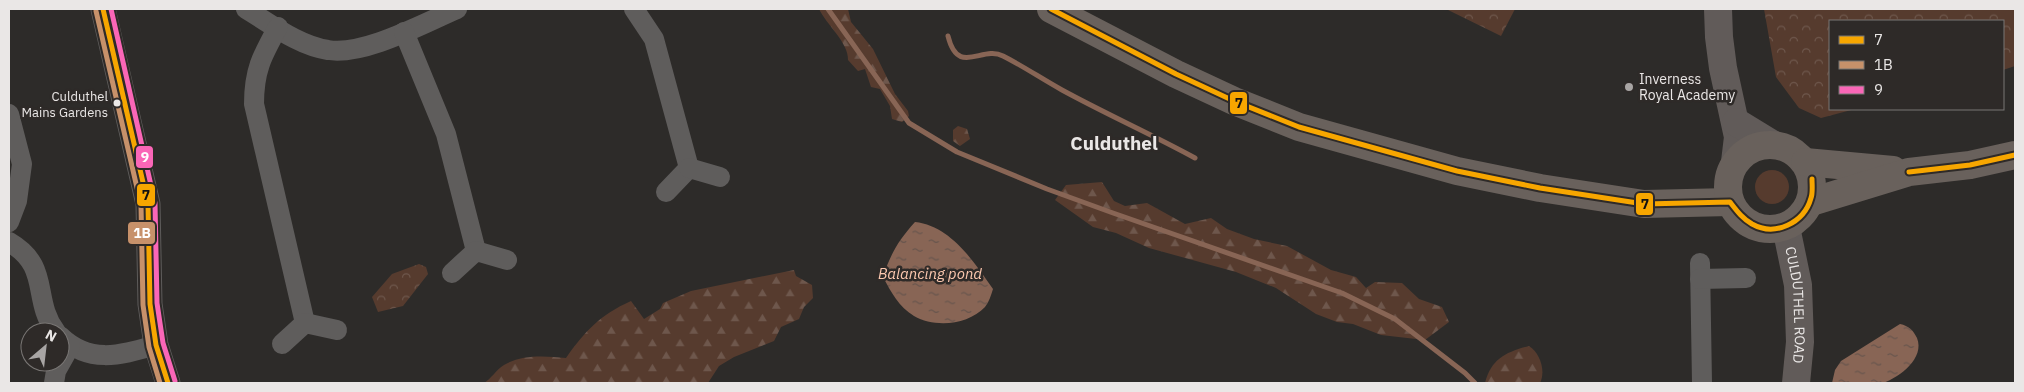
<svg xmlns="http://www.w3.org/2000/svg" width="2024" height="392" font-family="'IBM Plex Sans',sans-serif">
	<defs>
		<pattern id="forest-firs" width="22" height="20" patternUnits="userSpaceOnUse" patternTransform="scale(1.25)"><rect width="22" height="20" fill="#563b2e"/><path d="M5 1l3.5 6h-7zM16 11l3.5 6h-7z" fill="#6e574c"/></pattern>
		<pattern id="park-crowns" width="20" height="18" patternUnits="userSpaceOnUse" patternTransform="scale(1.25)"><rect width="20" height="18" fill="#563b2e"/><path d="M2 6a3 3 0 1 1 6 0M12 15a3 3 0 1 1 6 0" fill="none" stroke="#6e574c"/></pattern>
		<pattern id="water-ripples" width="26" height="14" patternUnits="userSpaceOnUse" patternTransform="scale(1.25)"><rect width="26" height="14" fill="#886555"/><path d="M2 4q2-2 4 0t4 0M15 11q2-2 4 0t4 0" fill="none" stroke="#67554d"/></pattern>
	</defs>
	<rect width="100%" height="100%" fill="#2d2b29"/>
	<!-- grass -->
	<circle fill="#563b2e" cx="1772" cy="187" r="17"/>
	<!-- forest -->
	<g fill="url(#forest-firs)">
		<path d="M 819,9 L 848,9 L 851,22 L 873,49 L 895,94 L 908,111 L 909,116 L 902,122 L 892,119 L 890,106 L 880,89 L 871,87 L 865,69 L 858,71 L 848,60 C 849,43 826,24 819,9 Z"/>
		<path d="M 958,126 L 967,129 L 970,139 L 960,146 L 953,141 L 953,130 Z"/>
		<path d="M 1102,182 L 1114,201 L 1125,206 L 1147,203 L 1185,224 L 1211,218 L 1227,229 L 1254,239 L 1287,246 L 1331,270 L 1356,277 L 1366,288 L 1375,282 L 1402,283 L 1419,299 L 1442,307 L 1449,322 L 1425,340 L 1381,335 L 1353,324 L 1337,322 L 1316,314 L 1276,288 L 1236,272 L 1149,248 L 1116,233 L 1093,227 L 1055,200 L 1066,185 Z"/>
		<path d="M 794,270 L 796,276 L 812,285 L 813,298 L 804,307 L 799,319 L 781,327 L 774,341 L 734,357 L 719,366 L 708,383 L 484,383 C 491,379 496,370 504,365 C 522,354 546,356 566,358 C 585,331 600,315 631,301 L 644,319 L 660,309 L 663,303 L 691,291 Z"/>
		<path d="M 1529,346 C 1540,353 1546,371 1540,383 L 1485,383 C 1491,359 1506,352 1529,346 Z"/>
	</g>
	<!-- park -->
	<g fill="url(#park-crowns)">
		<path d="M 1446,9 L 1515,9 L 1501,36 Z"/>
		<path d="M 1764,9 L 2015,9 L 2015,66 L 2003,70 L 2003,21 L 1830,21 L 1830,109 L 1855,109 L 1821,118 L 1799,108 L 1776,77 Z"/>
		<path d="M 419,264 L 426,267 L 428,274 L 403,306 L 378,312 L 372,297 L 392,274 Z"/>
	</g>
	<!-- water -->
	<g fill="url(#water-ripples)">
		<path d="M 915,222 C 951,226 974,262 993,289 C 991,295 989,302 985,307 C 968,325 935,328 914,316 C 899,307 891,292 883,277 C 891,253 898,241 915,222 Z"/>
		<path d="M 1900,324 C 1909,326 1913,330 1917,338 C 1925,358 1900,377 1883,383 C 1873,386 1843,383 1832,383 L 1835,370 L 1841,361 Z"/>
	</g>
	<g fill="none" stroke-linecap="round" stroke-linejoin="round">
		<!-- stream -->
		<g stroke="#886555" stroke-width="5">
			<path d="M 828,9 L 909,123 L 957,152 L 1047,189 L 1113,213 L 1342,293 L 1395,319 L 1465,373 L 1475,383"/>
			<path d="M 948,36 C 958,77 982,45 1003,56 C 1023,66 1042,79 1062,90 C 1106,114 1151,134 1195,158"/>
		</g>
		<!-- minor -->
		<g stroke="#5f5d5c" stroke-width="20">
			<path d="M 246,9 C 271,24 299,46 328,50 C 364,56 424,23 457,9"/>
			<path d="M 634,9 L 654,39 L 689,168 L 666,192"/>
			<path d="M 278,27 C 262,56 254,70 254,104 L 305,323"/>
			<path d="M 404,32 L 446,134 L 476,251"/>
			<path d="M 9,114 L 22,164 L 17,201 L 9,222"/>
			<path d="M 689,168 L 720,177"/>
			<path d="M 9,242 C 52,267 31,299 56,332"/>
			<path d="M 1700,263 L 1702,383"/>
			<path d="M 452,273 L 476,251 L 507,260"/>
			<path d="M 1700,279 L 1746,278"/>
			<path d="M 60,336 C 90,365 121,355 156,345"/>
			<path d="M 282,344 L 305,323 L 337,330"/>
			<path d="M 54,383 L 56,371 L 70,346"/>
		</g>
		<!-- tertiary -->
		<path stroke="#5f5d5c" stroke-width="25" d="M 103,9 L 148,204 L 150,304 L 156,345 L 168,383"/>
		<!-- secondary -->
		<g stroke="#615b59" stroke-width="28">
			<path d="M 1718,9 L 1719,37 L 1723,68 L 1738,137 L 1735,162"/>
			<path d="M 1736,122 L 1772,144"/>
			<path id="s1" d="M 1786,227 L 1798,285 L 1800,342 L 1796,383"/>
		</g>
		<!-- primary -->
		<g stroke="#69615c" stroke-width="28">
			<path d="M 1051,9 L 1176,74 L 1234,101 L 1299,127 L 1457,171 L 1540,188 L 1644,204 L 1730,202"/>
			<circle cx="1770" cy="187" r="42"/>
			<path d="M 1805,162 L 1893,170"/>
			<path d="M 1811,202 L 1909,172 L 1970,165 L 2015,155"/>
		</g>
		<!-- bus-1 casing -->
		<g stroke="#2e2a28" stroke-width="9">
			<g id="bus-1">
				<path d="M 103,9 L 148,204 L 150,304 L 156,345 L 168,383"/>
				<path d="M 1051,9 L 1176,74 L 1234,101 L 1299,127 L 1457,171 L 1540,188 L 1644,204 L 1730,202 C 1737,211 1742,218 1752,224 C 1775,237 1804,223 1811,198 C 1813,193 1812,185 1812,179"/>
				<path d="M 1909,172 L 1970,165 L 2015,155"/>
			</g>
		</g>
		<!-- bus-2 casing -->
		<g stroke="#2e2a28" stroke-width="9">
			<path id="bus-2" d="M 96,11 L 141,205 L 143,305 L 149,347 L 160,383"/>
		</g>
		<!-- bus-3 casing -->
		<g stroke="#2e2a28" stroke-width="9">
			<path id="bus-3" d="M 111,9 L 155,203 L 157,303 L 163,343 L 175,381"/>
		</g>
		<!-- bus-1 -->
		<use href="#bus-1" stroke="#f7a600" stroke-width="5"/>
		<!-- bus-2 -->
		<use href="#bus-2" stroke="#c7916a" stroke-width="5"/>
		<!-- bus-3 -->
		<use href="#bus-3" stroke="#fa66b7" stroke-width="5"/>
	</g>
	<!-- markers -->
	<circle fill="#a8a5a4" stroke="#2e2a28" stroke-width="2" cx="1629" cy="87" r="5"/>
	<circle fill="#eae7e6" stroke="#2e2a28" stroke-width="2" cx="117" cy="103" r="4.5"/>
	<g text-anchor="middle" stroke-width="5" stroke-linejoin="round" paint-order="stroke">
		<!-- bus labels -->
		<g font-size="13" fill="#eae7e6" stroke="#2e2a28" text-anchor="end">
			<text x="108" y="101">Culduthel<tspan x="108" dy="16">Mains Gardens</tspan></text>
		</g>
		<!-- poi labels -->
		<g font-size="14" fill="#eae7e6" stroke="#2e2a28" text-anchor="start">
			<text x="1639" y="84">Inverness<tspan x="1639" dy="16">Royal Academy</tspan></text>
		</g>
		<!-- street labels -->
		<g font-size="14" fill="#eae7e6" stroke="#2e2a28">
			<text dy="5" stroke="none"><textPath href="#s1" startOffset="79">CULDUTHEL ROAD</textPath></text>
		</g>
		<!-- water labels -->
		<g font-size="15" font-style="italic" fill="#fcc8af" stroke="#2e2a28">
			<text x="930" y="279">Balancing pond</text>
		</g>
		<!-- district labels -->
		<g font-size="19" font-weight="bold" fill="#eae7e6" stroke="#2e2a28">
			<text x="1114" y="150">Culduthel</text>
		</g>
	</g>
	<g stroke="#2e2a28" stroke-width="2">
		<rect x="1229" y="91" width="19" height="24" rx="5" fill="#f7a600"/>
		<rect x="135" y="145" width="19" height="24" rx="5" fill="#fa66b7"/>
		<rect x="136" y="183" width="20" height="24" rx="5" fill="#f7a600"/>
		<rect x="1635" y="192" width="19" height="24" rx="5" fill="#f7a600"/>
		<rect x="127" y="221" width="29" height="24" rx="5" fill="#c7916a"/>
	</g>
	<g font-size="14" text-anchor="middle" font-weight="bold" fill="#fff">
		<text x="145" y="162">9</text>
		<text x="142" y="238">1B</text>
	</g>
	<g font-size="14" text-anchor="middle" font-weight="bold" fill="#111">
		<text x="1239" y="108">7</text>
		<text x="146" y="200">7</text>
		<text x="1645" y="209">7</text>
	</g>
	<!-- border -->
	<rect width="2024" height="392" fill="none" stroke="#eae7e6" stroke-width="20"/>
	<!-- legend -->
	<rect x="1829" y="20" width="175" height="90" fill="#2e2a28" stroke="#797674"/>
	<rect x="1839" y="36" width="25" height="8" fill="#f7a600" stroke="#797674"/>
	<text x="1874" y="45" font-size="15" fill="#eae7e6">7</text>
	<rect x="1839" y="61" width="25" height="8" fill="#c7916a" stroke="#797674"/>
	<text x="1874" y="70" font-size="15" fill="#eae7e6">1B</text>
	<rect x="1839" y="86" width="25" height="8" fill="#fa66b7" stroke="#797674"/>
	<text x="1874" y="95" font-size="15" fill="#eae7e6">9</text>
	<!-- north arrow -->
	<g transform="translate(45 347) rotate(28)"><circle r="24" fill="#2e2a28" stroke="#797674"/>
	<path d="M0-4L9 19L0 12L-9 19Z" fill="#a8a5a4"/>
	<text y="-8" font-size="14" font-weight="bold" text-anchor="middle" fill="#eae7e6">N</text>
	</g>
</svg>
